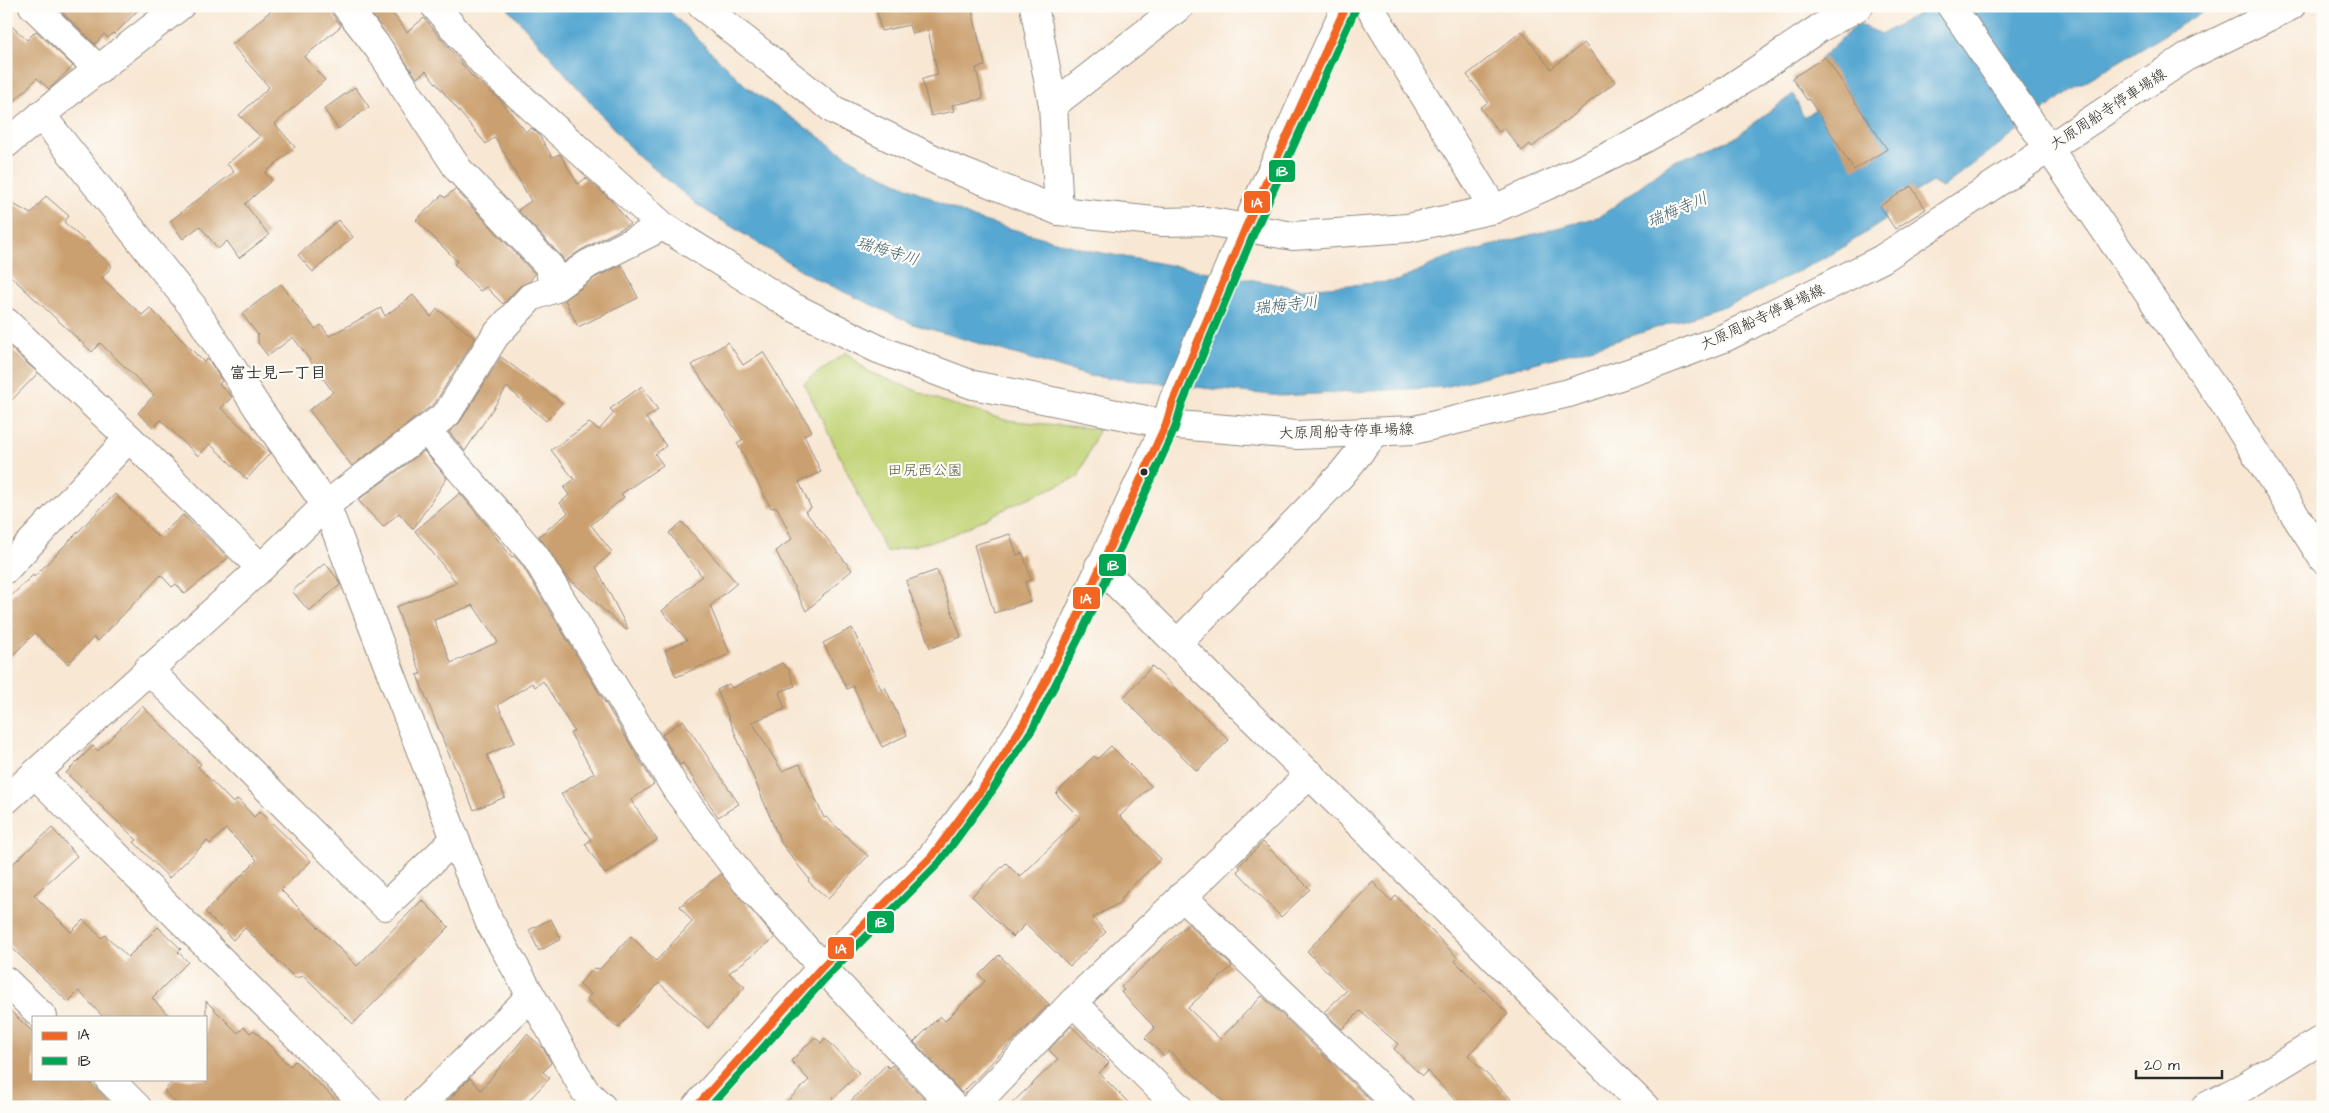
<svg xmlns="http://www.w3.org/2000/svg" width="2329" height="1113" font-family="'Architects Daughter','Klee One',sans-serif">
	<rect width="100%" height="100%" fill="#fdfcf7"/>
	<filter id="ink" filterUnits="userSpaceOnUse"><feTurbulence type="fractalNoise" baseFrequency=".02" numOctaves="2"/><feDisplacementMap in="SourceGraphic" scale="10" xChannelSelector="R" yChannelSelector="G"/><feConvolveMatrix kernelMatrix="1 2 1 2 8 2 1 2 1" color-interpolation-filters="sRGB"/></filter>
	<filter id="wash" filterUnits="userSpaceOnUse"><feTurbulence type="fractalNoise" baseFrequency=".0096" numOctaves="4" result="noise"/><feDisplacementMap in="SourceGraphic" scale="20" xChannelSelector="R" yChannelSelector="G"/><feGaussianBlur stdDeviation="1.12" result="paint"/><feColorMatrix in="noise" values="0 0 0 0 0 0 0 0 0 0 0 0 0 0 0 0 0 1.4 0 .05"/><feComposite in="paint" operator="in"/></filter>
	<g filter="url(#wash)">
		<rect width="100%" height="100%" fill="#f8e7d3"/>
		<!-- green -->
		<path fill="#c1d375" stroke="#767f50" d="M 846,352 L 869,372 L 942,401 L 1005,420 L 1099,429 L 1078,477 L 1019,502 L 946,538 L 886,552 L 804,383 Z"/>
		<!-- water -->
		<path fill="#56a7d1" stroke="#40697e" d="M 506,6 L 664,6 L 747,87 L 860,165 L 976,219 L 1091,251 L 1304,289 L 1397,281 L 1446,258 L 1601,216 L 1672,162 L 1733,139 L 1793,94 L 1804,118 L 1837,93 L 1819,60 L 1857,24 L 1882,34 L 1932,6 L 2213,6 L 2069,91 L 1942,188 L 1932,182 L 1885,210 L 1884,221 L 1834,253 L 1740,301 L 1609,343 L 1445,387 L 1281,396 L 1089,376 L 913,324 L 814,278 L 700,207 L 635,153 Z"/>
		<g id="blocks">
			<!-- building -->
			<g fill="#cba06f" fill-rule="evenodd">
				<path d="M 60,6 L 142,6 L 115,34 L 113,33 L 108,38 L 104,34 L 95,44 L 58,8 Z"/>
				<path d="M 276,6 L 326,6 L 341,26 L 304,57 L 325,80 L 275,124 L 295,147 L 265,173 L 272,180 L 245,204 L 269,235 L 239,258 L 227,241 L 218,249 L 200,226 L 183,239 L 170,221 L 234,172 L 227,164 L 260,136 L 239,115 L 269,87 L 232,45 Z"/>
				<path d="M 379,6 L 387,6 L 407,32 L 424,18 L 472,76 L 500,100 L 526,132 L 532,128 L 539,135 L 552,157 L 560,154 L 578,184 L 586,178 L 612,201 L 630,224 L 581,250 L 564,262 L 561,256 L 518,210 L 531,201 L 495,137 L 486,144 L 426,71 L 417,78 L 371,13 Z"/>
				<path d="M 876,6 L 971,6 L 985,66 L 976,68 L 983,99 L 952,105 L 954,111 L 931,116 L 922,79 L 938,75 L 928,30 L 912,34 L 909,25 L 881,31 Z"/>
				<path d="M 6,21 L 27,40 L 36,31 L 73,66 L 49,89 L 37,78 L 6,110 Z"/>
				<path d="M 1522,31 L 1551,69 L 1584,43 L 1615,82 L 1532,147 L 1530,144 L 1522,151 L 1504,128 L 1499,132 L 1480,108 L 1488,102 L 1467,75 Z"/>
				<path d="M 1825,57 L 1887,149 L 1854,170 L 1809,99 L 1807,100 L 1792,78 Z"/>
				<path d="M 355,87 L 369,107 L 338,129 L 324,109 Z"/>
				<path d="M 1911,186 L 1926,209 L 1895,229 L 1880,206 Z"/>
				<path d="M 455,189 L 535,274 L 530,281 L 520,286 L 503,304 L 486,287 L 480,291 L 454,264 L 457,261 L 416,220 L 442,195 L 445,198 Z"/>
				<path d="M 46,196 L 69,216 L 64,222 L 112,266 L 102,278 L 142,315 L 150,308 L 204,362 L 207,359 L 210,362 L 222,381 L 219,384 L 232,397 L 221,408 L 270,453 L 247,479 L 210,444 L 198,456 L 161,420 L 154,428 L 138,413 L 154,395 L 100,343 L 92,352 L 6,272 L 6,200 L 31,214 Z"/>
				<path d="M 338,220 L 353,237 L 313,272 L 298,255 Z"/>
				<path d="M 622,265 L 638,298 L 578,327 L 565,300 L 596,277 Z"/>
				<path d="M 281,284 L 315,329 L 321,325 L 329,336 L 381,308 L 385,316 L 413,295 L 431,317 L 437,309 L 475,338 L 435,403 L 352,466 L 309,410 L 333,392 L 293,337 L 268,356 L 258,343 L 258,335 L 242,314 Z"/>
				<path d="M 728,342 L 743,365 L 763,352 L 812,431 L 804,435 L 821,472 L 799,482 L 811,508 L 805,511 L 852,570 L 806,611 L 776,551 L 792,539 L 777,507 L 771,508 L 737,443 L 743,440 L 692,365 Z"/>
				<path d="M 6,344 L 38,373 L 6,406 Z"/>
				<path d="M 501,357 L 562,403 L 546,421 L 507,387 L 465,451 L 449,432 L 460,422 Z"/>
				<path d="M 642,386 L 658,410 L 646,418 L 666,446 L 655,454 L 663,465 L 621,494 L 624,497 L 591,525 L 612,552 L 596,567 L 628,629 L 626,630 L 564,574 L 539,536 L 568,513 L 560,503 L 569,495 L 564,488 L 574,479 L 551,450 L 589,423 L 599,430 L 614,413 L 610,409 Z"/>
				<path d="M 424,451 L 447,478 L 413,529 L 399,513 L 383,527 L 358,500 Z"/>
				<path d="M 460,493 L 512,557 L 514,556 L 522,565 L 654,784 L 631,800 L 657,840 L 605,874 L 585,844 L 591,840 L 561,794 L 594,773 L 570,733 L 574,731 L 543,681 L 535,687 L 532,683 L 498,705 L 515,742 L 487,755 L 505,797 L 474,810 L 447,750 L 417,675 L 421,674 L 396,607 L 457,583 L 415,531 ZM 473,605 L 498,642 L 451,663 L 434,620 Z"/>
				<path d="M 115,494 L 158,537 L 183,515 L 228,558 L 185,594 L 176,584 L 172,587 L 161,575 L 98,641 L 94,637 L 68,664 L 35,633 L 6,662 L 6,601 L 33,575 L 34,577 Z"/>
				<path d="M 682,522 L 737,583 L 710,606 L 730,654 L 676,677 L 665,650 L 687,640 L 662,611 L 702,576 L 669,533 Z"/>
				<path d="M 1010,534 L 1017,555 L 1023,553 L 1031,580 L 1025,582 L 1031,601 L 994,613 L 974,545 Z"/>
				<path d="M 325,563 L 337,578 L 340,585 L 309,611 L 292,591 Z"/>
				<path d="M 937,570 L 961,637 L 930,648 L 906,581 Z"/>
				<path d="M 852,628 L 881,689 L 885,687 L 907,735 L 882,747 L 853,686 L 847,689 L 823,643 Z"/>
				<path d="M 782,663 L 789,670 L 795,686 L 779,692 L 785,709 L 752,722 L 782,771 L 800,764 L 824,818 L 826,817 L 868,856 L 828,899 L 808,881 L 809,879 L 781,843 L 717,690 L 729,684 L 732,688 Z"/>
				<path d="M 1152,666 L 1229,740 L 1197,771 L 1123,698 Z"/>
				<path d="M 142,706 L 201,764 L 198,767 L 233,803 L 238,799 L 254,817 L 260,811 L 311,861 L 281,890 L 357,966 L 422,900 L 449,927 L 353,1024 L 304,976 L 295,978 L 245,928 L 233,940 L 205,912 L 257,860 L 226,829 L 210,844 L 207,841 L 169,878 L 134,842 L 137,840 L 66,773 L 93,746 L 98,751 Z"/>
				<path d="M 683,720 L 739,804 L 718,817 L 683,763 L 680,765 L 662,735 Z"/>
				<path d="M 1111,746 L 1151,786 L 1120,816 L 1161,859 L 1128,890 L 1119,903 L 1093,918 L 1106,932 L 1070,966 L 1026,924 L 1013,937 L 972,896 L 1006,863 L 1020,877 L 1080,818 L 1056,794 L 1094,756 L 1097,759 Z"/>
				<path d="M 52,828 L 77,856 L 34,895 L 71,932 L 83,920 L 102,938 L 105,935 L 128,957 L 158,927 L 181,949 L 178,952 L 188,962 L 152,998 L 170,1017 L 103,1017 L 79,991 L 68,1002 L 6,942 L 6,870 Z"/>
				<path d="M 1263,842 L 1310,889 L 1281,917 L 1237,871 L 1241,868 L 1239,866 Z"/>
				<path d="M 721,874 L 775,938 L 729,973 L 745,987 L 708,1028 L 659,983 L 618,1028 L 587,999 L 591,994 L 579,984 L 594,968 L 600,969 L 631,936 L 656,961 L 692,922 L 680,906 Z"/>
				<path d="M 1373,882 L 1391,901 L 1396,896 L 1422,921 L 1458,958 L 1455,961 L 1508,1014 L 1468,1055 L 1519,1107 L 1462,1107 L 1427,1071 L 1422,1076 L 1394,1049 L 1398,1044 L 1360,1011 L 1342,1029 L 1324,1012 L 1346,991 L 1307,951 Z"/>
				<path d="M 551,919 L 561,939 L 539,951 L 529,930 Z"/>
				<path d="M 1188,924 L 1232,966 L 1188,1008 L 1220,1039 L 1262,996 L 1377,1107 L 1229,1107 L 1169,1051 L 1164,1056 L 1145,1038 L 1155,1028 L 1121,992 L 1124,990 L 1121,987 Z"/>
				<path d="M 999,955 L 1049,1004 L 962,1093 L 914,1042 L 940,1016 L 945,1021 L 985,981 L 979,975 Z"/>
				<path d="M 206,1001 L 238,1033 L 244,1027 L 250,1033 L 254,1030 L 290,1066 L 295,1061 L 343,1107 L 180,1107 L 164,1091 L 175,1079 L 206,1079 Z"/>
				<path d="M 6,1007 L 34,1033 L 34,1079 L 87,1079 L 114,1107 L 6,1107 Z"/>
				<path d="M 1071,1026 L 1109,1063 L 1099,1073 L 1133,1107 L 1008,1107 L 1058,1059 L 1049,1050 Z"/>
				<path d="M 527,1034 L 543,1048 L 551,1063 L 543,1072 L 550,1078 L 522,1107 L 441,1107 L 470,1078 L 481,1090 Z"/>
				<path d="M 815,1037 L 821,1043 L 825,1038 L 859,1073 L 824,1107 L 781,1107 L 809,1080 L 791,1061 Z"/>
				<path d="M 886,1065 L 889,1068 L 892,1065 L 932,1107 L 845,1107 Z"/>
			</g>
		</g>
	</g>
	<g filter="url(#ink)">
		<use href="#blocks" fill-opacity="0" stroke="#92897f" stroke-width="1"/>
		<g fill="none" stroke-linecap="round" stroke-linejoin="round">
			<!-- street casing -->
			<g stroke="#92897f" stroke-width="30">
				<g id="street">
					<path d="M 33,6 L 99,70"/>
					<path d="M 346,6 L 379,49 L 458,169 L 550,267 L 553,289"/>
					<path d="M 435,6 L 484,64 L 663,226 L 791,306 L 878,349 L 973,385 L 1166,424"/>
					<path d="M 702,6 L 834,110 L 952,168 L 1059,211 L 1163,222 L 1206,221 L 1293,236 L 1408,228 L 1494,209 L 1555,182 L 1644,139 L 1720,95 L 1818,29 L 1859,6"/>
					<path d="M 1034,6 L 1053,105"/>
					<path d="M 1369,6 L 1494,209"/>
					<path d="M 1951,6 L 2221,399 L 2323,559"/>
					<path d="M 41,115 L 193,307 L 257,407 L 326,505 L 455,839 L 489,921 L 585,1091 L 602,1107"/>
					<path d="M 6,144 L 78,85 L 180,6"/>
					<path d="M 1059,211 L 1053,105 L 1180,6"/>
					<path d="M 6,322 L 129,438 L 261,568"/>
					<path d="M 426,430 L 535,556 L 676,789 L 746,882 L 822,967 L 954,1107"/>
					<path d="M 1099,566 L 1645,1107"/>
					<path d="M 6,569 L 129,438"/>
					<path d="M 1178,643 L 1341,475 L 1376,432"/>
					<path d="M 148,669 L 385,906 L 455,839"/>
					<path d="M 35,774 L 368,1107"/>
					<path d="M 6,800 L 261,568 L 326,505 L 447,414 L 495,336 L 531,297 L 553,289 L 588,264 L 663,226"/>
					<path d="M 1182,896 L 1400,1107"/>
					<path d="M 6,981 L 43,1017"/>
					<path d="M 1073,1002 L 1178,1107"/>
					<path d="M 109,1079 L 137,1107"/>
					<path d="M 418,1107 L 530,997"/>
					<path d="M 973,1107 L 1073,1002 L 1310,774"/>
					<path d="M 2205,1107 L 2244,1087 L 2323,1039"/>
				</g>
			</g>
			<!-- secondary casing -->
			<g stroke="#92897f" stroke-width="30">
				<g id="secondary">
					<path d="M 1166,424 L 1297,435 L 1414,430 L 1569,393 L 1661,362 L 1724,338 L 1882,259 L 2188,56 L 2291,6"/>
					<path d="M 696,1107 L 822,967 L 932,856 L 984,786 L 1024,723 L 1072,629 L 1166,424 L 1173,401 L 1245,229 L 1346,6"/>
				</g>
			</g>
			<!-- street -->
			<use href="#street" stroke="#fff" stroke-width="28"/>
			<!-- secondary -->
			<use href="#secondary" stroke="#fff" stroke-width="28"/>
			<!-- bus-1 casing -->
			<g stroke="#fdfcf7" stroke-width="11">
				<path id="bus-1" d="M 696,1107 L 822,967 L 932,856 L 984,786 L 1024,723 L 1072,629 L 1166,424 L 1173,401 L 1245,229 L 1346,6"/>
			</g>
			<!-- bus-2 casing -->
			<g stroke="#fdfcf7" stroke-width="11">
				<path id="bus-2" d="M 710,1107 L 829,974 L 939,863 L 992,791 L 1033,728 L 1081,634 L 1175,428 L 1182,404 L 1254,233 L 1355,10"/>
			</g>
			<!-- bus-1 -->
			<use href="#bus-1" stroke="#f26522" stroke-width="8"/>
			<!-- bus-2 -->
			<use href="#bus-2" stroke="#00a651" stroke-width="8"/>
		</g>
	</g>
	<!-- markers -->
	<circle fill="#2b2b2b" stroke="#fdfcf7" stroke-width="2" cx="1144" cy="472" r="4.5"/>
	<g text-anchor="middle" stroke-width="4.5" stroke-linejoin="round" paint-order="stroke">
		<!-- street labels -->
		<g font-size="15" fill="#2b2b2b" stroke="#fdfcf7">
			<text transform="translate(2108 109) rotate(-33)" y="5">大原周船寺停車場線</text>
			<text transform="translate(1762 317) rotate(-25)" y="5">大原周船寺停車場線</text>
			<text transform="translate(1346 431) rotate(-2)" y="5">大原周船寺停車場線</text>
		</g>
		<!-- park labels -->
		<g font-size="15" fill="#585d41" stroke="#fdfcf7">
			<text x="925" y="475">田尻西公園</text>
		</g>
		<!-- water labels -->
		<g font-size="16" font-style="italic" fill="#3c5d6d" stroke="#fdfcf7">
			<text transform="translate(1677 209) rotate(-23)" y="6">瑞梅寺川</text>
			<text transform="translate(888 250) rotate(17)" y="6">瑞梅寺川</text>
			<text transform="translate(1286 304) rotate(-6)" y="6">瑞梅寺川</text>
		</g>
		<!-- neighbourhood labels -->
		<g font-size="16" font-weight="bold" fill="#2b2b2b" stroke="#fdfcf7">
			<text x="278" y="378">富士見一丁目</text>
		</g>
	</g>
	<g stroke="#fdfcf7" stroke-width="2">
		<rect x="1268" y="159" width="28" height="24" rx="5" fill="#00a651"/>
		<rect x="1243" y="190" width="28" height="24" rx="5" fill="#f26522"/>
		<rect x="1098" y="553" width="29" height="24" rx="5" fill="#00a651"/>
		<rect x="1072" y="586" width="29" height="24" rx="5" fill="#f26522"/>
		<rect x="866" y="910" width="29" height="24" rx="5" fill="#00a651"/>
		<rect x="827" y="936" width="28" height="24" rx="5" fill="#f26522"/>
	</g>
	<g font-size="14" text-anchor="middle" font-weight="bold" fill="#fff">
		<text x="1282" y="176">1B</text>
		<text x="1257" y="207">1A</text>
		<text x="1113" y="570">1B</text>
		<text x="1086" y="603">1A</text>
		<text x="881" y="927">1B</text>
		<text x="841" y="953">1A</text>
	</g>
	<!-- margin -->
	<rect width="2329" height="1113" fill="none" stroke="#fdfcf7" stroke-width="25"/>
	<!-- legend -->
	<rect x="32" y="1016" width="175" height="65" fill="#fdfcf7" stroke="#a9a8a5"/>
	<rect x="42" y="1032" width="25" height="8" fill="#f26522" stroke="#a9a8a5"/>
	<text x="78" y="1040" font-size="15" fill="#2b2b2b">1A</text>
	<rect x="42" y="1057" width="25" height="8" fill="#00a651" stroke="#a9a8a5"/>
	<text x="78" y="1066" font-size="15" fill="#2b2b2b">1B</text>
	<!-- scale -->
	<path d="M2136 1070v8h86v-8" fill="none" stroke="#2b2b2b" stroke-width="2.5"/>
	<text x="2144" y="1070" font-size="15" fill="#2b2b2b" stroke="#fdfcf7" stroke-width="4" paint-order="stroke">20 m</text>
</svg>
